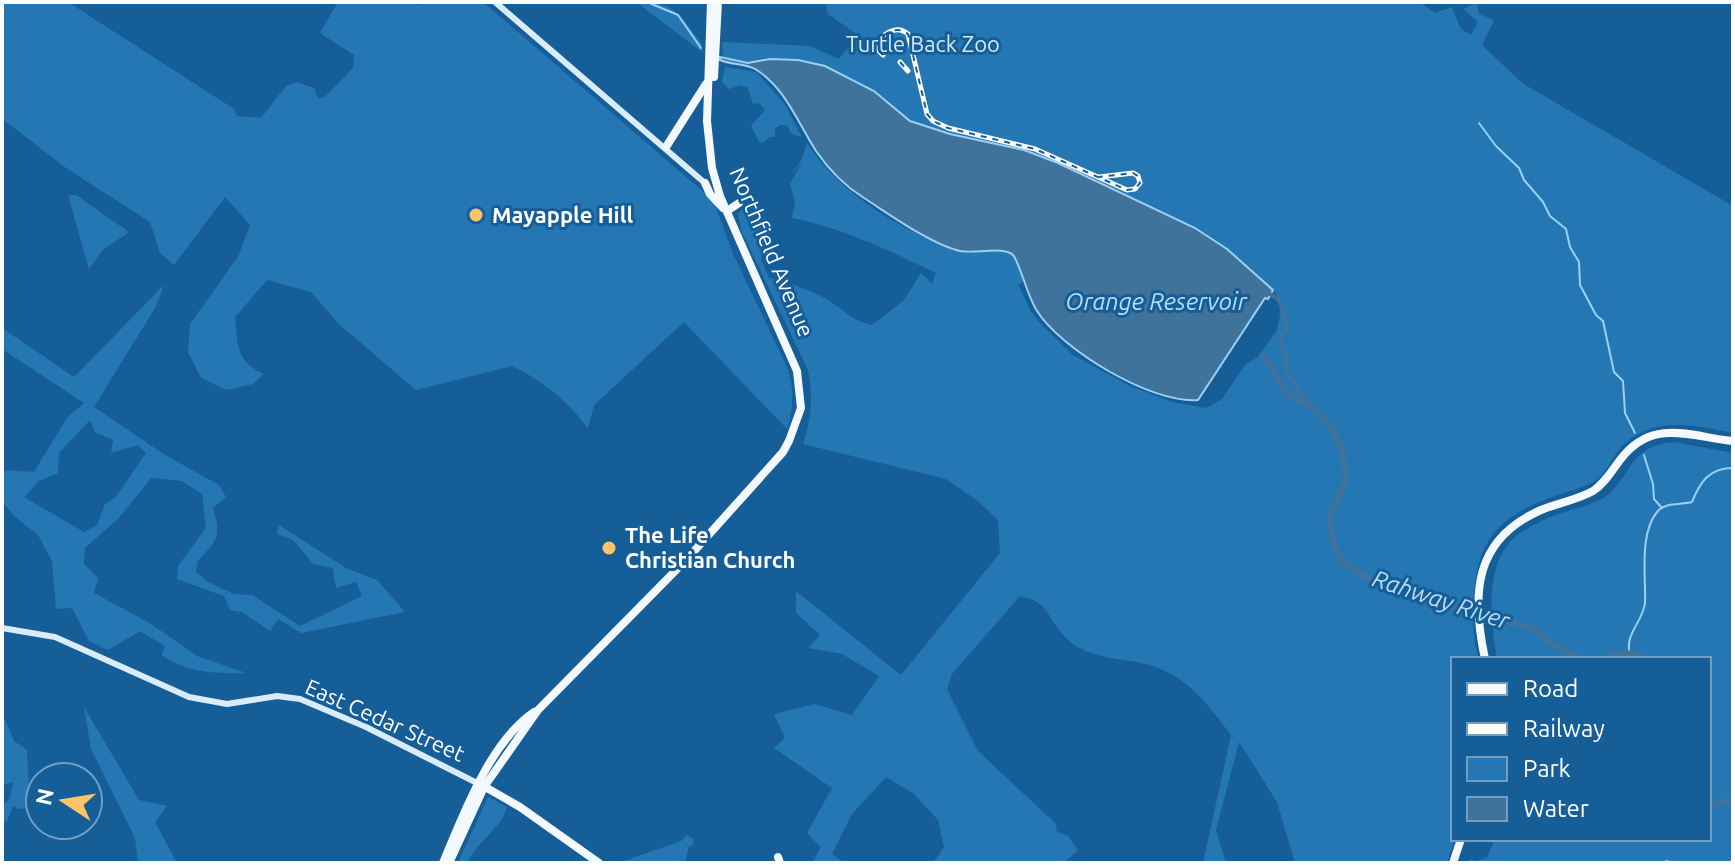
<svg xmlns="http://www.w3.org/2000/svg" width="1735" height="865" font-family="Ubuntu,sans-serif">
	<rect width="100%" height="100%" fill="#165e98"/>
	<!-- green -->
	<g fill="#2577b4" fill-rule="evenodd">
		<path d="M 2,2 L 68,2 L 234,109 L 237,116 L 261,118 L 286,86 L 296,82 L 314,88 L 318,98 L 325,97 L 353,68 L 354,55 L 320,33 L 338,2 L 406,2 L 418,5 L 423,2 L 483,2 L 713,200 L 734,256 L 788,369 C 794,390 794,409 787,429 L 684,322 L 594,405 L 588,428 C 564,398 546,383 512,366 L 416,390 L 339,324 L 311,292 L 267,280 L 235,317 C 238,347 236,361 264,374 L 253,384 L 226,390 L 201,378 L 188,352 L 190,324 L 239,255 L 250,225 L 225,197 L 174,265 L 160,253 L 150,222 L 66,168 L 5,121 L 2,123 Z"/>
		<path d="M 636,2 C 677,2 679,14 702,44 L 702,52 Z"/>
		<path d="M 825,2 L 1419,2 L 1435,13 L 1452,7 L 1461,29 L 1471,35 L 1478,22 L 1463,9 L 1477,2 L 1479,14 L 1494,20 L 1482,45 L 1522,83 L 1733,206 L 1733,433 C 1694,426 1656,415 1623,445 C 1612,456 1607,474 1593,482 C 1581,489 1565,492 1552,497 C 1501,516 1479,537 1474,592 C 1472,612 1472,640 1479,659 L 1453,659 L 1455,839 L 1447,863 L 1295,863 L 1277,802 L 1239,742 L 1216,830 L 1226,863 L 1203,863 L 1231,735 C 1209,706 1187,675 1149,665 C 1125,658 1101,660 1078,647 C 1055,634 1052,612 1037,602 C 1033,599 1024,598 1020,596 L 952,674 L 947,689 L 978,751 L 1055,823 L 1057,832 L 1068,836 L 1078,850 L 1064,863 L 933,863 L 944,847 L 938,820 L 914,794 L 886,777 L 852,814 L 832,854 L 844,863 L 812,863 L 821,847 L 807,833 L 832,788 L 774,748 L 785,738 L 774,714 L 815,704 L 852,715 L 879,676 L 842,654 L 808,648 L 820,635 L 796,613 L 796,591 L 901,675 L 1000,553 L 998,520 L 978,501 L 946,479 L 803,444 C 812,418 813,397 808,370 L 741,230 L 738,214 L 743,209 L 772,221 L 764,230 L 768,238 L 761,259 L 769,278 C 791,283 815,291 834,304 C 849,314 853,321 872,325 L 904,300 L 921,273 L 932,284 L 936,273 C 890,251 843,228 792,218 L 795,202 L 790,184 L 802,162 L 791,175 L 802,159 L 807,143 C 838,192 908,237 963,251 C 977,255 1000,245 1012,253 C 1019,259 1020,273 1023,282 L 1018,284 L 1030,310 L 1039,322 L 1073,355 L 1130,386 L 1172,402 L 1206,408 L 1222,399 L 1245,365 L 1258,357 L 1277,330 L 1280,316 L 1279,298 L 1273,290 L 1227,249 L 1195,228 L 1058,163 L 1024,150 L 950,134 L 910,121 L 874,91 L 825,66 L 798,60 L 770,59 L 748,63 L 723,58 L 722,42 L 810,46 L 839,59 L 858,35 L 828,14 Z"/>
		<path d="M 725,67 L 756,72 L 784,103 L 802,137 L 792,134 L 787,125 L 780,125 L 775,129 L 775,137 L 770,137 L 763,143 L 759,142 L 751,126 L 765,110 L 759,103 L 753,104 L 748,88 L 741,85 L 729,89 L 722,82 Z"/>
		<path d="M 68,195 L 76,195 L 129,232 L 103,250 L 89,269 Z"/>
		<path d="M 164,285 L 155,308 L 94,407 L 162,453 L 219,485 L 226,497 L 213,508 C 222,537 217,540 197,562 L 196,572 L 208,582 L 234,594 L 252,595 L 300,626 L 362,596 L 356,582 L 336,588 L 333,568 L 313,564 L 293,540 L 277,534 L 279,525 L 346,568 L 377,580 L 405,612 L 301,633 L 278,619 L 270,631 L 242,612 L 230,610 L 224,596 L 177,579 L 178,566 L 206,528 L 202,494 L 182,481 L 151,478 L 119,518 L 85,548 L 84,564 L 98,578 L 94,593 L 151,624 L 197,656 L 246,673 C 217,674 187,673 162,655 L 165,646 L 140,631 L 108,650 L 89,641 L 72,608 L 56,609 L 52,561 L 38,535 L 13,515 L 2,501 L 2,470 L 34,472 L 67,418 L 84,403 L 2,349 L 2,328 L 74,377 ZM 90,420 L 95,432 L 113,440 L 111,453 L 138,445 L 146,453 L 115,498 L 105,504 L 97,525 L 84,532 L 24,497 L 39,481 L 58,473 L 59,453 Z"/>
		<path d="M 1674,442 L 1733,453 L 1733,863 L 1468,863 L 1470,859 L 1477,861 L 1487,857 L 1495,839 L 1709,839 L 1709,659 L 1497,659 C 1491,624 1484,569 1511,541 C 1521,530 1539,522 1553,516 C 1570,509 1589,507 1605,497 C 1624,484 1629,458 1650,448 C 1657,444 1667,443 1674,442 Z"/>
		<path d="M 84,707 L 139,800 L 167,806 L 155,822 L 176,861 L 174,863 L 138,863 L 135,838 L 91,749 Z"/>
		<path d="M 2,712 L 14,741 L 27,750 L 29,789 L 25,796 L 26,808 L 18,809 L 13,806 L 7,821 L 2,822 L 2,806 L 10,798 L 13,782 L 5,785 L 2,782 Z"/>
		<path d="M 488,797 L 507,807 C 502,829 476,841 468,863 L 458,863 Z"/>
		<path d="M 687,835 L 694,840 L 692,846 L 689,846 L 685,863 L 618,863 L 681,841 Z"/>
	</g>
	<!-- water -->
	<path fill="#40739c" stroke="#9bcff4" stroke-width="2" d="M 720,57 L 748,63 L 770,59 L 798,60 L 825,66 L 874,91 L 910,121 L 950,134 L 1024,150 L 1058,163 L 1195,228 L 1227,249 L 1273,290 L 1268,299 L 1265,298 L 1198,400 C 1151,404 1061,349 1037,311 C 1028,298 1019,261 1013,255 C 1004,246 974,254 960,251 C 932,245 889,214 864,198 C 845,186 829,170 816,151 C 798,123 785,87 755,69 C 745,63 731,65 720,60 Z"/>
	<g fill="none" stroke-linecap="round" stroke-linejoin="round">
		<!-- stream -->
		<g stroke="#9bcff4" stroke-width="2">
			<path d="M 647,2 L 678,15 L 701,48"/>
			<path d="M 1479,123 L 1496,146 L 1519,168 L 1524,180 L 1543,202 L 1550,216 L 1566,229 L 1570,247 L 1579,262 L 1580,285 L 1596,315 L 1603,321 L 1614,372 L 1623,381 L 1625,413 L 1635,433"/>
			<path d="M 1644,455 L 1653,484 L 1654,499 L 1662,508"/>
			<path d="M 1630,654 C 1624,634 1643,622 1645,603 C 1646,577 1639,534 1657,512 C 1665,502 1680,505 1692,502 C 1700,482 1709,468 1733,468"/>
			<path d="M 1733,835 L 1733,841"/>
			<path d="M 1664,863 L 1666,861 L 1675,863"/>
		</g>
		<!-- canal -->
		<path stroke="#40739c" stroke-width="4" d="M 1270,294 L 1278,299 L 1284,310 L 1286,329 L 1281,337 L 1281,344 L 1286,356 L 1287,373 L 1311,408"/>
		<!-- river -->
		<g stroke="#40739c" stroke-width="6">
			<path d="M 1262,355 C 1274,368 1279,386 1289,395 C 1296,401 1307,404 1315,410 C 1334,425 1348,457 1345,481 C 1343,493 1335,502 1331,514 C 1328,523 1334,545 1338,555 C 1353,587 1491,615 1528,627 C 1539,630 1543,637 1552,644 C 1561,650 1574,656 1585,659"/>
			<path d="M 1605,659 C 1620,650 1631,652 1647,659"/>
			<path d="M 1709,806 L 1733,800"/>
		</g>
		<!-- secondary -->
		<g stroke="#d8ecfc" stroke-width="6">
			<path d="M 495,2 L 706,184"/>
			<path d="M 2,628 L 55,637 L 189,697 L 227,704 L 277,696 L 300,699 L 366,727 L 479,784"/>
		</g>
		<!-- primary -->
		<g stroke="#f4f9ff" stroke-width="8">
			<path d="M 714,77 L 718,2"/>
			<path d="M 666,147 L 706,84"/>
			<path d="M 705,183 L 710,194 L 723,208"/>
			<path d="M 730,209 L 739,203"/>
			<path d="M 1485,659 C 1471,594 1474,539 1541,510 C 1558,503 1577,500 1593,491 C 1607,482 1614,466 1625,454 C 1656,419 1693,437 1733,441"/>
			<path d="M 480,784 L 520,807 L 599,863"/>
			<path d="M 778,857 L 780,863"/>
			<path d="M 443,863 C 463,815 490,742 534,712"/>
			<path d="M 449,863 L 484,787 L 538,710 L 686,560 L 783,452 L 789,441 L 801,408 L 797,371 L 720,196 L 712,168 L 707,121 L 711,2"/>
			<path d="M 1453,863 L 1461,839"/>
		</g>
		<!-- rail casing -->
		<g stroke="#fff" stroke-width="5">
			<g id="rail">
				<path d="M 883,55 L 877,49 C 879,34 896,24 908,34 L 927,114 L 933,121 L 948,128 L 1035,149 L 1127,190 L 1135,189 L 1140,183 L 1138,176 L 1133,173 L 1099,177"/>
				<path d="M 900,62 L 908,71"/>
			</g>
		</g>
		<!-- rail -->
		<use href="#rail" stroke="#165e98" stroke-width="2" stroke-dasharray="6" stroke-linecap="butt"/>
	</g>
	<!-- markers -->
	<g fill="#ffc36a" stroke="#165e98" stroke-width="3">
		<circle cx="476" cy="215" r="8"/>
		<circle cx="609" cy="548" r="8"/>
	</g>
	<g text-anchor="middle" stroke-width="6" stroke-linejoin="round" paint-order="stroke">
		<!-- park labels -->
		<g font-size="22" fill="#d0e9fc" stroke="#165e98">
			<text x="923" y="52">Turtle Back Zoo</text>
		</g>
		<!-- poi labels -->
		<g font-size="22" font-weight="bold" fill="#fff" stroke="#165e98" text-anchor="start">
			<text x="492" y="223">Mayapple Hill</text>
			<text x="625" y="543">The Life<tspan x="625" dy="25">Christian Church</tspan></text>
		</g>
		<!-- street labels -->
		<g font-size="22" fill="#fff" stroke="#165e98">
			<text transform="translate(772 252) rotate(67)" y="8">Northfield Avenue</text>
			<text transform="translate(385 720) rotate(24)" y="8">East Cedar Street</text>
		</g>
		<!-- water labels -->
		<g font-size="24" font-style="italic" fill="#b5dcf8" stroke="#165e98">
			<text x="1156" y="310">Orange Reservoir</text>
			<text transform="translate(1441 600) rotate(18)" y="8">Rahway River</text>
		</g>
	</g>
	<!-- border -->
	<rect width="1735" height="865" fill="none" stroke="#ffffff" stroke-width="8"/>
	<!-- legend -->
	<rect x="1451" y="657" width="260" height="184" fill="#165e98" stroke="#739ec1" stroke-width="2"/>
	<rect x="1467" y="683" width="40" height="12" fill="#f4f9ff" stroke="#739ec1" stroke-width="2"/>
	<text x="1523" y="697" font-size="24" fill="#ffffff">Road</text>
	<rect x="1467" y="723" width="40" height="12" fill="#ffffff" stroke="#739ec1" stroke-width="2"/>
	<text x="1523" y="737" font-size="24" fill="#ffffff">Railway</text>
	<rect x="1467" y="757" width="40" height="24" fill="#2577b4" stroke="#739ec1" stroke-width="2"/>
	<text x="1523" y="777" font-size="24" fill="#ffffff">Park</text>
	<rect x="1467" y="797" width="40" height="24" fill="#40739c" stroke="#739ec1" stroke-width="2"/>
	<text x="1523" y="817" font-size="24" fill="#ffffff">Water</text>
	<!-- north arrow -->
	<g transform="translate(64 801) rotate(282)"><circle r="38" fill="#165e98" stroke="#739ec1" stroke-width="2"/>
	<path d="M0-6L14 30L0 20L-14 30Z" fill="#ffc36a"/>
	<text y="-12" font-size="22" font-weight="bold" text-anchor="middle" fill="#ffffff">N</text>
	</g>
</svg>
